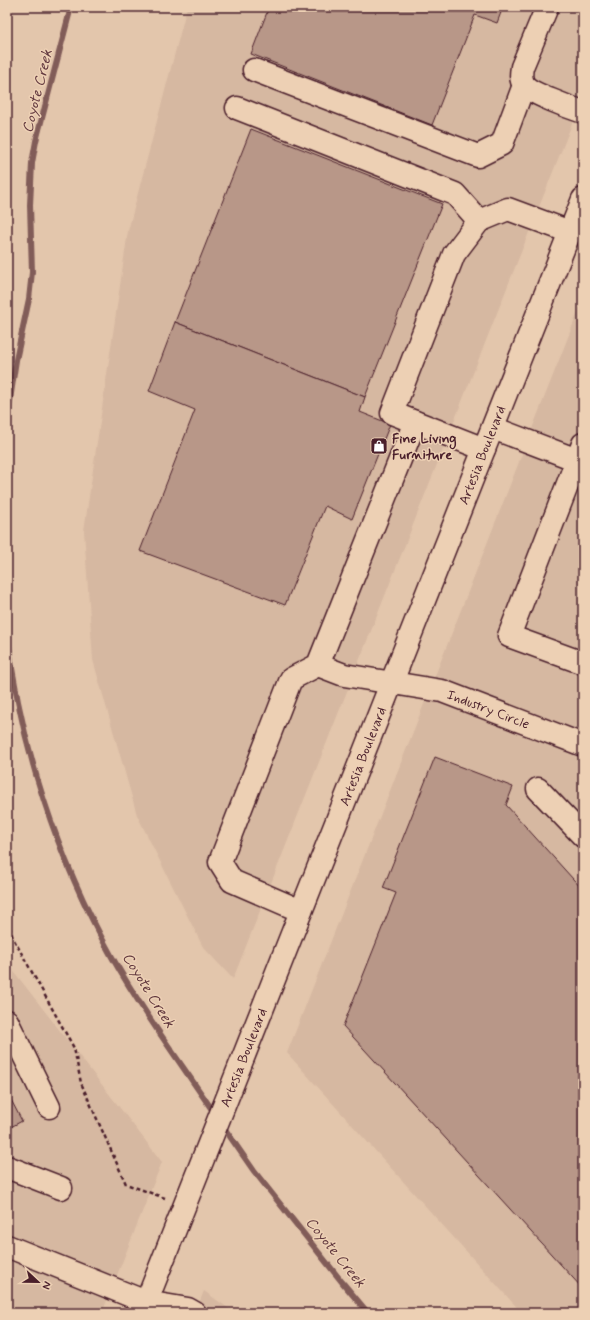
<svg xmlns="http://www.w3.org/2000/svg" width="590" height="1320" font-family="Mynerve,sans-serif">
	<rect width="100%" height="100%" fill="#e3c6ac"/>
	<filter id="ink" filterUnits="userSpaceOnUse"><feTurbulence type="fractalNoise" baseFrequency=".025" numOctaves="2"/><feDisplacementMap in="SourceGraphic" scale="8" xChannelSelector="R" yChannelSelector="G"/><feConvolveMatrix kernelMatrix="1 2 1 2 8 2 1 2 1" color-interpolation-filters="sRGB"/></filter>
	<g filter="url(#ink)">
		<!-- built -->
		<g fill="#d6b8a1">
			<path d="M 187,7 L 583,7 L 583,96 L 233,979 L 203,947 L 137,815 L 93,660 L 84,531 L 128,231 Z"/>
			<path d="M 583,299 L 583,1313 L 522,1313 L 287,1053 Z"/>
			<path d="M 7,960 L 8,964 L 162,1162 L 102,1313 L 7,1313 Z"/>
			<path d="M 204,1291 L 235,1313 L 195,1313 Z"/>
		</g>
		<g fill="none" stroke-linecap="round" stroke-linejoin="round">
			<!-- stream -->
			<g stroke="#815b59" stroke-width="6">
				<path d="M 7,420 L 16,360 L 29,299 L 32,272 L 30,205 L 32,163 L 36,141 L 71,7"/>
				<path d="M 7,632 C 20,745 57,858 112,957 C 143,1012 180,1062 215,1114"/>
				<path d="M 222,1125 L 254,1171 L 342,1282 L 368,1313"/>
			</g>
		</g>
		<!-- building -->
		<g fill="#b89788" stroke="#4a1f2b">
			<path d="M 269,7 L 503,7 L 497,23 L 475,15 L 432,125 L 251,54 Z"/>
			<path d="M 251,129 L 442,204 L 365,397 L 175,322 Z"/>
			<path d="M 175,322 L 365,397 L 360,412 L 390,424 L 352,519 L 325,506 L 285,605 L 140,551 L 195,410 L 149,391 Z"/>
			<path d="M 435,757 L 513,787 L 506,805 L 583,890 L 583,1289 L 343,1026 L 396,893 L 383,888 Z"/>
			<path d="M 7,1092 L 22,1121 L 7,1129 Z"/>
			<path d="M 7,1308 L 19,1313 L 7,1313 Z"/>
		</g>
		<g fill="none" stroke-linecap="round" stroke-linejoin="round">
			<!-- minor casing -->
			<g stroke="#4a1f2b" stroke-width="25">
				<g id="minor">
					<path d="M 547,7 L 522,67 C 521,73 520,79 524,85 C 530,93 571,108 583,112"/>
					<path d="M 254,70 L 478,156 L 502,144 L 524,85"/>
					<path d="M 237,108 L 455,194 L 479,221"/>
					<path d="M 493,428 L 577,460 L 583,444"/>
					<path d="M 484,449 L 392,413 L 454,254 L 479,221 L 508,209 L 570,232"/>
					<path d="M 583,462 L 577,460 L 509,636 L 583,663"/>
					<path id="s1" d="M 318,665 L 344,675 L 442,691 L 583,745"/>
					<path d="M 538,789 L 583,836"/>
					<path d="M 301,911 L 232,881 L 220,862 L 291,679 L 318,665 L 415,422"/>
					<path d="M 7,1021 L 49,1107"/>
					<path d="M 7,1167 L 61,1188"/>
					<path d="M 7,1246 L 146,1302 L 188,1309 L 195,1313"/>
				</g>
			</g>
			<!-- major casing -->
			<g stroke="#4a1f2b" stroke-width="25">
				<g id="major">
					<path id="s2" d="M 142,1313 L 583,199"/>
				</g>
			</g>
			<!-- path -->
			<path stroke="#4a1f2b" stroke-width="2.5" stroke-dasharray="4 3" stroke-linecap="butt" d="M 7,920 L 13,938 L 74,1048 L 81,1083 L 126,1184 L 165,1198"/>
			<!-- minor -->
			<use href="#minor" stroke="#edd0b4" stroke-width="22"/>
			<!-- major -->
			<use href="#major" stroke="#edd0b4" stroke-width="22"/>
		</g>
	</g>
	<!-- icons -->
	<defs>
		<g id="shop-square" transform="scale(0.9)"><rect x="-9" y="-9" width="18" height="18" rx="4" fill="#4a1f2b" stroke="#edd0b4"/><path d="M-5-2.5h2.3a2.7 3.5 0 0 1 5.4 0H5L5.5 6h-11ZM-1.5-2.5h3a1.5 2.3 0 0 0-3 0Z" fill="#fff"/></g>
	</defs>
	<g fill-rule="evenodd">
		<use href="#shop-square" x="379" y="446"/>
	</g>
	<g text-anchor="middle" stroke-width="3" stroke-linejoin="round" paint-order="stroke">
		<!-- poi labels -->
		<g font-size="14" font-weight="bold" fill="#4a1f2b" stroke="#edd0b4" text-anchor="start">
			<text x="392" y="443">Fine Living<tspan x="392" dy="16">Furniture</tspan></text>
		</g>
		<!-- street labels -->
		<g font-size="14" fill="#4a1f2b" stroke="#edd0b4">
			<text dy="5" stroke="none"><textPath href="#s2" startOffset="923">Artesia Boulevard</textPath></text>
			<text dy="5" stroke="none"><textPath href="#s1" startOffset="177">Industry Circle</textPath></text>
			<text dy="5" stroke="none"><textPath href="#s2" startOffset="599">Artesia Boulevard</textPath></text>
			<text dy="5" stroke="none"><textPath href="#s2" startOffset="275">Artesia Boulevard</textPath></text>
		</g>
		<!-- water labels -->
		<g font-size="15" font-style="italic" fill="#61383e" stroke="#edd0b4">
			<text transform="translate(37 91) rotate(-76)" y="5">Coyote Creek</text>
			<text transform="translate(149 990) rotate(58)" y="5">Coyote Creek</text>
			<text transform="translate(336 1252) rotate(51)" y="5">Coyote Creek</text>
		</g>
	</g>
	<!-- margin -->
	<rect width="590" height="1320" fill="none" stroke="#edd0b4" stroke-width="24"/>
	<rect x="12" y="12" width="566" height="1296" fill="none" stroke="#4a1f2b" stroke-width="1.5" filter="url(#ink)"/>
	<!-- north arrow -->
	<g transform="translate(38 1282) rotate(112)" stroke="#edd0b4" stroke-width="3" paint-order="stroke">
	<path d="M0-3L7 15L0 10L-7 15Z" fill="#4a1f2b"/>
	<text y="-6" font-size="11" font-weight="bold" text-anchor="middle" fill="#4a1f2b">N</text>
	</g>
</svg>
